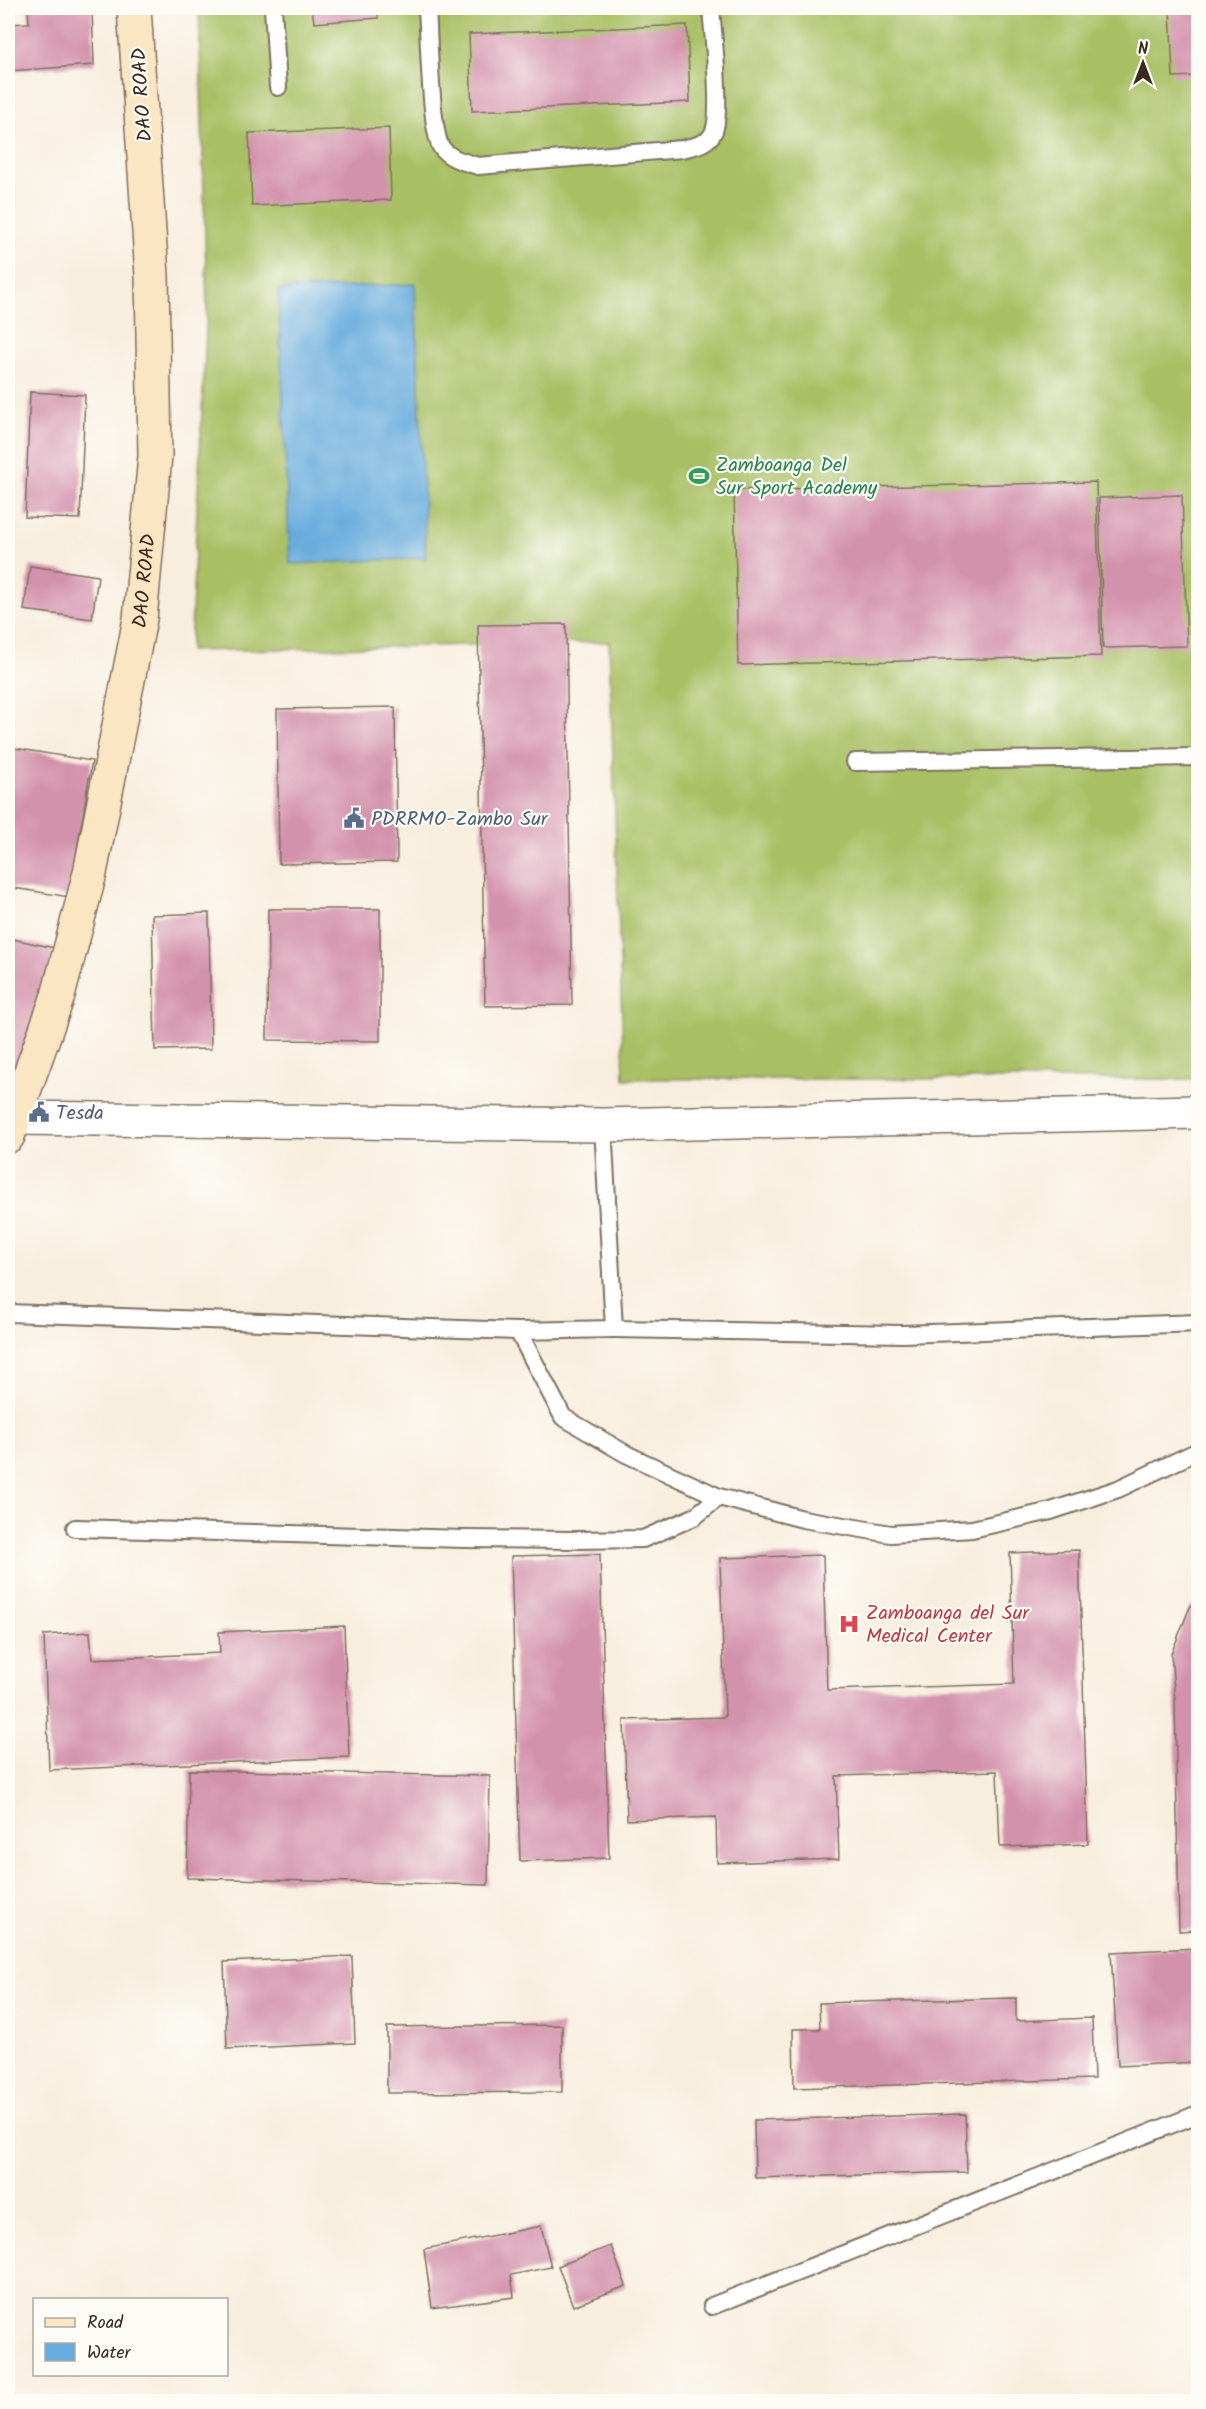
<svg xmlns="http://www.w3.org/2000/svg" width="1206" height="2409" font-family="Kalam,sans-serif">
	<rect width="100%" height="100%" fill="#fdfcf7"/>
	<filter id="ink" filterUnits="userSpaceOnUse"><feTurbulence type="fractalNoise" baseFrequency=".0167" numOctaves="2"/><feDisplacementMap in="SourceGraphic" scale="12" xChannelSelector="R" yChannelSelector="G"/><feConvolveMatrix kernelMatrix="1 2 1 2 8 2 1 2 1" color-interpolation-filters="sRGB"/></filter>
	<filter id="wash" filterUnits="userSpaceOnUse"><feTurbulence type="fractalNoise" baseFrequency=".008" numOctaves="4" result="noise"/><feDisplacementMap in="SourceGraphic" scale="24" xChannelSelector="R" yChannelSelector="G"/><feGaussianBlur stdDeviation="1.35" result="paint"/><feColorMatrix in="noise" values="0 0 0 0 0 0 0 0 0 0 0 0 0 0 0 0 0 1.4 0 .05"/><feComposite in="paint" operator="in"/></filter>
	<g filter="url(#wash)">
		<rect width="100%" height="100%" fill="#f8eede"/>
		<!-- grass -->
		<path fill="#a8bf64" stroke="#727441" stroke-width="1.5" d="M 199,8 L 1198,8 L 1198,1079 L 624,1079 L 609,642 L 190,651 L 207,310 Z"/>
		<!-- water -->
		<path fill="#67acdd" stroke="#516b7e" stroke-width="1.5" d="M 415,284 L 426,558 L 290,564 L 278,290 Z"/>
		<g id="blocks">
			<!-- building -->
			<g fill="#d392ac">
				<path d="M 28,8 L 92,8 L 94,65 L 8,71 L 8,24 L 29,23 Z"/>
				<path d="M 312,8 L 378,8 L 378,18 L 314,23 Z"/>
				<path d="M 1170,8 L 1198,8 L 1198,76 L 1173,77 Z"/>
				<path d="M 687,25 L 690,102 L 472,111 L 469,34 Z"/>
				<path d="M 389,128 L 391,200 L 252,206 L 249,133 Z"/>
				<path d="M 30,392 L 85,395 L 80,519 L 25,517 Z"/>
				<path d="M 1096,482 L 1101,656 L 738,665 L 734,490 Z"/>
				<path d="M 1182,495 L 1187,646 L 1103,648 L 1099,498 Z"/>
				<path d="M 30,566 L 98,576 L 92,619 L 24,610 Z"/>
				<path d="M 566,624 L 572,1005 L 485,1006 L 478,625 Z"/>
				<path d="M 395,707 L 397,862 L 279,864 L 277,709 Z"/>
				<path d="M 8,747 L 92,761 L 69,897 L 8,887 Z"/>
				<path d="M 268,909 L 380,909 L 380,1041 L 267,1040 Z"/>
				<path d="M 209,913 L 211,1049 L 155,1050 L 152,915 Z"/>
				<path d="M 8,938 L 55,948 L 21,1087 L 8,1085 Z"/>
				<path d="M 1079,1550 L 1088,1844 L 1000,1847 L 997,1771 L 836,1776 L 839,1859 L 717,1863 L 716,1817 L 627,1820 L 624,1720 L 725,1717 L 720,1558 L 823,1555 L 827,1690 L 1014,1684 L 1010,1553 Z"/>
				<path d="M 600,1554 L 609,1858 L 520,1861 L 511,1556 Z"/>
				<path d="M 1198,1599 L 1198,1930 L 1179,1931 L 1175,1701 L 1171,1654 L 1190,1607 Z"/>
				<path d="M 344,1626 L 349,1757 L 49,1770 L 44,1635 L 90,1632 L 92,1659 L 220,1653 L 219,1632 Z"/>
				<path d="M 189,1770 L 490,1776 L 488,1885 L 187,1878 Z"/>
				<path d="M 1198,1948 L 1198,2062 L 1118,2066 L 1111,1952 Z"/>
				<path d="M 352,1956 L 355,2043 L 227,2049 L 224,1962 Z"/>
				<path d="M 1016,1998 L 1016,2021 L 1092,2018 L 1094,2079 L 794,2088 L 793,2029 L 820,2029 L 819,2003 Z"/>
				<path d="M 562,2025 L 562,2092 L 387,2093 L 387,2027 Z"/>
				<path d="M 965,2114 L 967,2172 L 755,2178 L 754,2120 Z"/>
				<path d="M 541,2226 L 551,2267 L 511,2275 L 514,2297 L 432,2308 L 424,2249 Z"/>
				<path d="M 611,2246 L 626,2286 L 573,2306 L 558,2266 Z"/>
			</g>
		</g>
	</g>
	<g filter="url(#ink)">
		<use href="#blocks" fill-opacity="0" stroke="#7d6f61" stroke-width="1.5"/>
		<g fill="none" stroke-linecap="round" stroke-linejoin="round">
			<!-- lane casing -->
			<g stroke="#7d6f61" stroke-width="20">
				<g id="lane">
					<path d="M 273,8 L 278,87"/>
					<path d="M 427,8 C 429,34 430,128 441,147 C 449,159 465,162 478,166 L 682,149 C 694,146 709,144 714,131 C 722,110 713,34 711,8"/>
					<path d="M 855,762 L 1198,757"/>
					<path d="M 8,1313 L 518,1331 L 614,1329 L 603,1125"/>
					<path d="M 614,1329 L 903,1334 L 1198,1323"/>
					<path d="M 518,1331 L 563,1417 L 626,1454 L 719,1497 L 803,1519 L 891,1534 L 972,1529 L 1051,1511 L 1118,1489 L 1198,1451"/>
					<path d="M 75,1528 L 464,1539 L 575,1540 L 643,1539 L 694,1517 L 719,1497"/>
					<path d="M 712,2306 L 1198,2114"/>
				</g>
			</g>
			<!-- street casing -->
			<g stroke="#7d6f61" stroke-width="36">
				<path id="street" d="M 15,1118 L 603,1125 L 1198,1112"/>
			</g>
			<!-- secondary casing -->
			<g stroke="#7d6f61" stroke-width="36">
				<g id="secondary">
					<path id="s1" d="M 8,1136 L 58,996 L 90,873 L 140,619 L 155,456 L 152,276 L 134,8"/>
				</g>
			</g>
			<!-- lane -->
			<use href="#lane" stroke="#fff" stroke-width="16"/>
			<!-- street -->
			<use href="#street" stroke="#fff" stroke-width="33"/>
			<!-- secondary -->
			<use href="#secondary" stroke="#fbe6c3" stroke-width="33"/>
		</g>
	</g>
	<!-- icons -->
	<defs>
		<g id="stadium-bare" transform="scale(1.62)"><path d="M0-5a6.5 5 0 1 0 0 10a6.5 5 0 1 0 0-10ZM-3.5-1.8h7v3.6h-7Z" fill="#2e9e5b" stroke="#fdfcf7" stroke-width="2.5" paint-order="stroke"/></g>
		<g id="civic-bare" transform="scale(1.62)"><path d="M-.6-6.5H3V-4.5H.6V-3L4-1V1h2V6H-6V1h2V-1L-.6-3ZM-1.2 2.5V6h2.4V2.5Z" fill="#5c6f8a" stroke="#fdfcf7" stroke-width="2.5" paint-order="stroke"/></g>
		<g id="hospital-bare" transform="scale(1.62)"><path d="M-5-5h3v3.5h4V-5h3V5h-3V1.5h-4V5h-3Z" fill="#e0444e" stroke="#fdfcf7" stroke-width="2.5" paint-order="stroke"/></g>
	</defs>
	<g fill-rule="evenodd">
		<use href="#stadium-bare" x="699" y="476"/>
		<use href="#civic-bare" x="354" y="818"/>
		<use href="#civic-bare" x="39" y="1112"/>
		<use href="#hospital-bare" x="849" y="1624"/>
	</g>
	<g text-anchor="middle" stroke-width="4.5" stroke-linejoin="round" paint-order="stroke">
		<!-- street labels -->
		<g font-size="20" fill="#3b2a1e" stroke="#fdfcf7">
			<text transform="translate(141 95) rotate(-94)" y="7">DAO ROAD</text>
			<text dy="7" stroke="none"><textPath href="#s1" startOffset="573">DAO ROAD</textPath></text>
		</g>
		<!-- leisure labels -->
		<g font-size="20" fill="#27864d" stroke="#fdfcf7" text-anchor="start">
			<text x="716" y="471">Zamboanga Del<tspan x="716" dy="23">Sur Sport Academy</tspan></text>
		</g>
		<!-- service labels -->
		<g font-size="20" fill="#4e5e75" stroke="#fdfcf7" text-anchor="start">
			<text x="371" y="825">PDRRMO-Zambo Sur</text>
			<text x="56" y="1119">Tesda</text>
		</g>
		<!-- health labels -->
		<g font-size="20" fill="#be3a42" stroke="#fdfcf7" text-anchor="start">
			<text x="866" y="1619">Zamboanga del Sur<tspan x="866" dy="23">Medical Center</tspan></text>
		</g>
	</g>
	<!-- margin -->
	<rect width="1206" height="2409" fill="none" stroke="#fdfcf7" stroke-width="30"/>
	<!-- legend -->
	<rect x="33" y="2298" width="195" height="78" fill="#fdfcf7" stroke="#afa8a0" stroke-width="1.5"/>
	<rect x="45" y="2318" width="30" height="9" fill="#fbe6c3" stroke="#afa8a0" stroke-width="1.5"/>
	<text x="87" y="2328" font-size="18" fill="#3b2a1e">Road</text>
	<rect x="45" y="2343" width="30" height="18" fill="#67acdd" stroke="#afa8a0" stroke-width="1.5"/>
	<text x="87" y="2358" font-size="18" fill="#3b2a1e">Water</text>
	<!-- north arrow -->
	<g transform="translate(1143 63)" stroke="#fdfcf7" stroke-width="4.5" paint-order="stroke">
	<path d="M0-4.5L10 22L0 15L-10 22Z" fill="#3b2a1e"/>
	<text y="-9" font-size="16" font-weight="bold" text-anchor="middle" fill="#3b2a1e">N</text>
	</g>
</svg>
